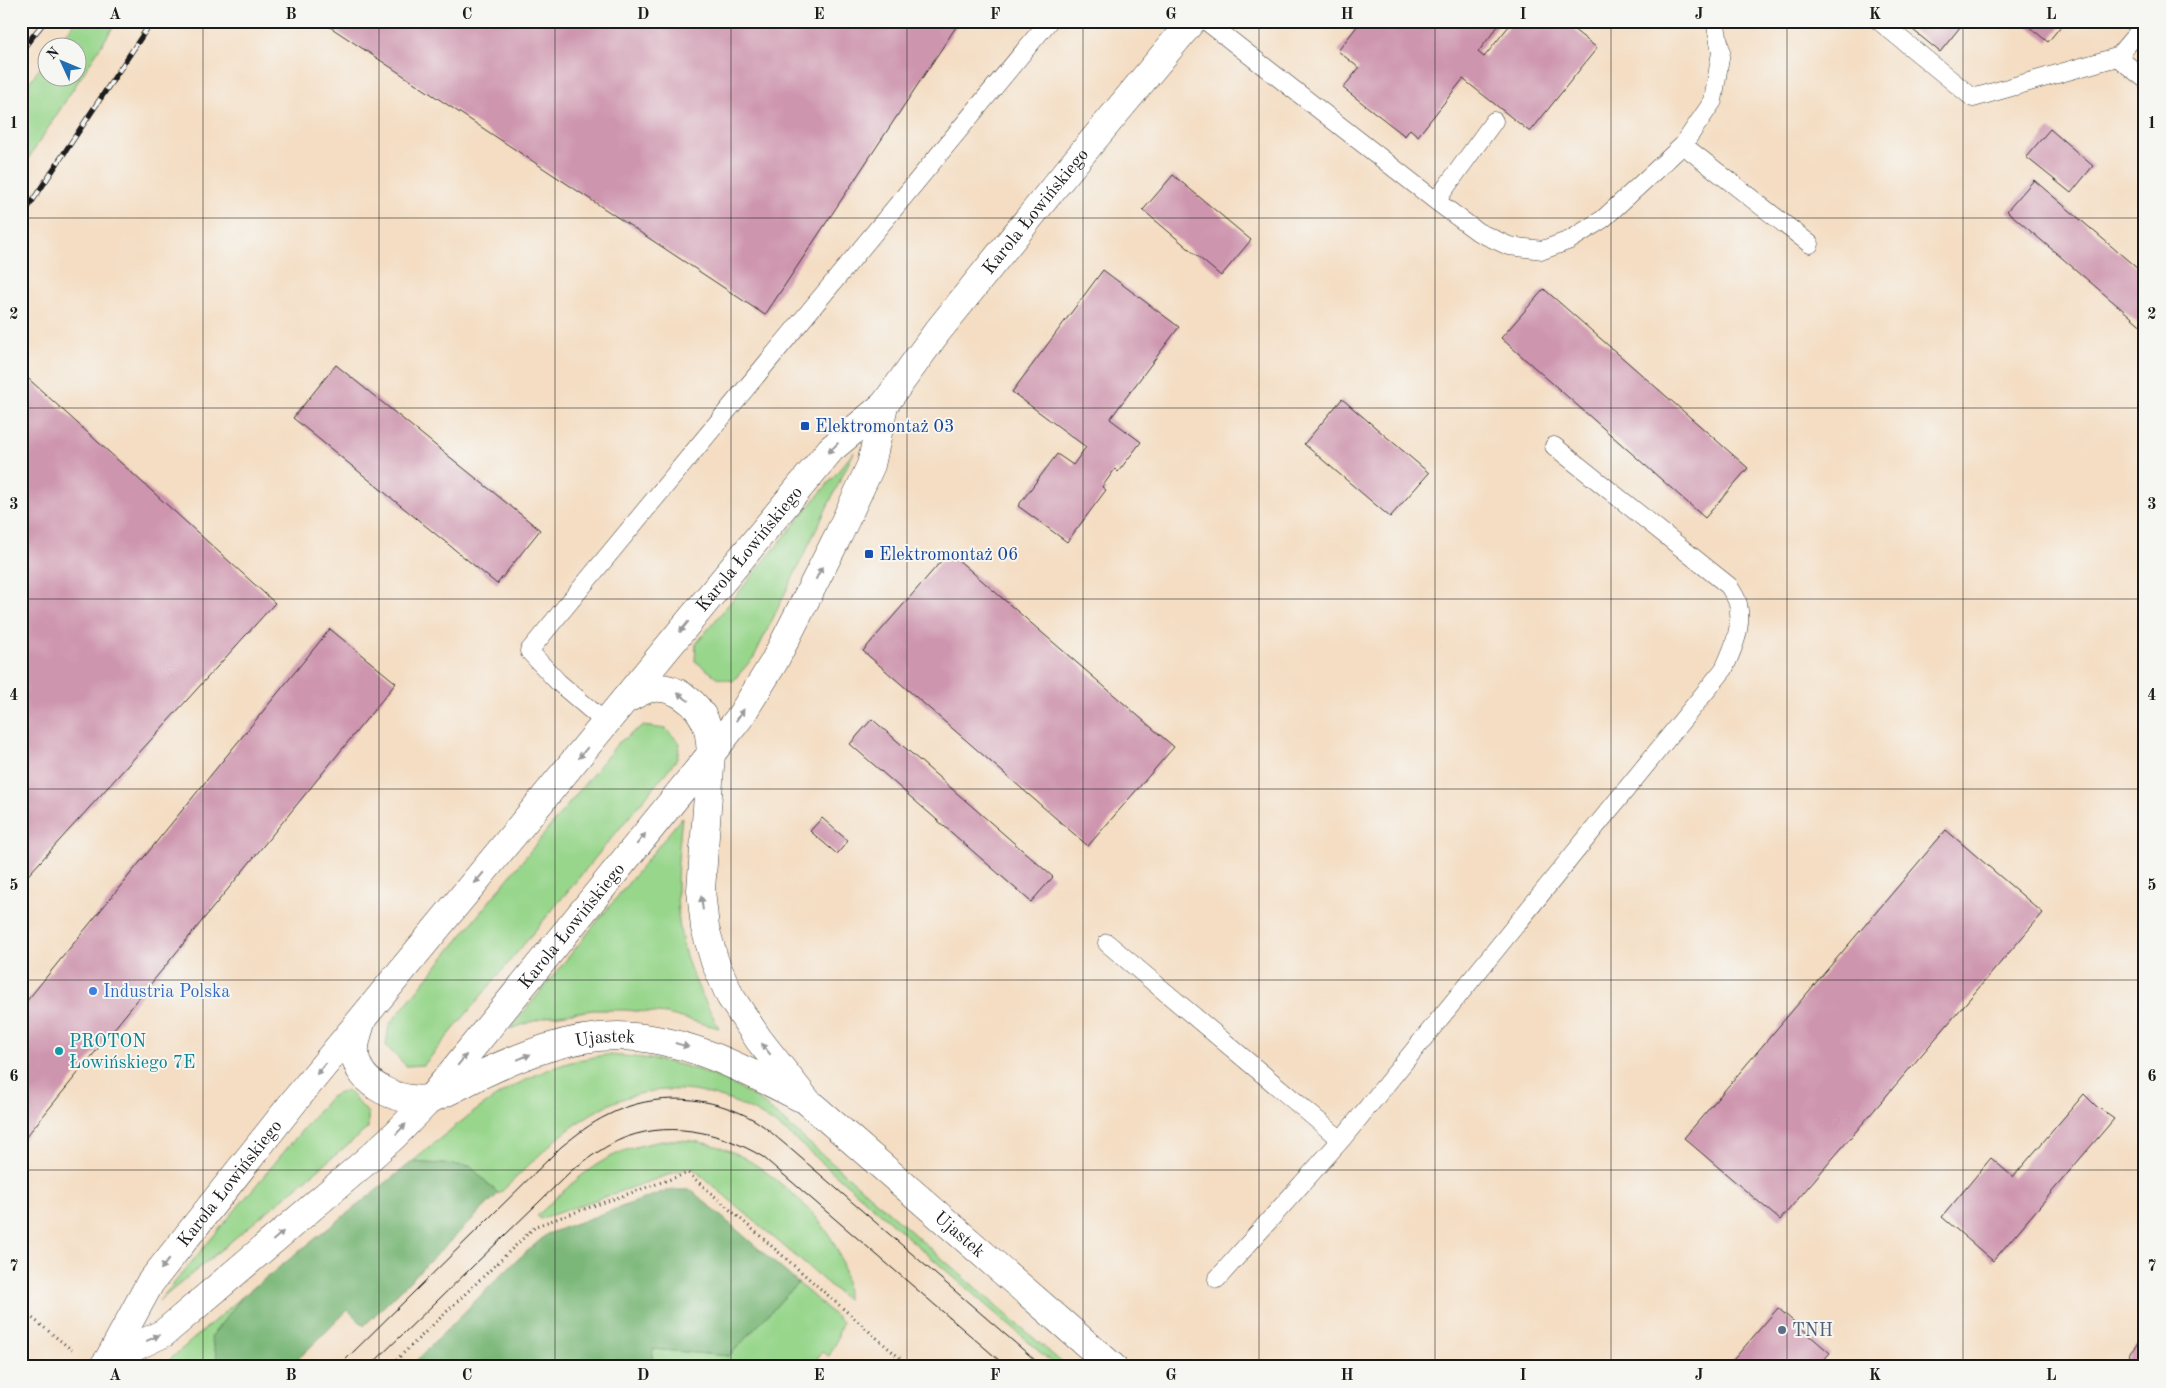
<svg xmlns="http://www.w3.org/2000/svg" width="2166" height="1388" viewBox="0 0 2166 1388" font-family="'Old Standard TT',serif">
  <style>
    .green { fill: #98d68c; stroke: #5a7954 }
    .forest { fill: #7ab778; stroke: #4b6a4a }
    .building { fill: #ce95ae }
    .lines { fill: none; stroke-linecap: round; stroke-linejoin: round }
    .lane-casing { stroke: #3c3935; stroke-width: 19 }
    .secondary-casing { stroke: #3c3935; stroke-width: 29 }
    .path { stroke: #3c3935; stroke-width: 3; stroke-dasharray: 1 4; stroke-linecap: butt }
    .lane { stroke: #fff; stroke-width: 18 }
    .secondary { stroke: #fff; stroke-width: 28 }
    .tram { stroke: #1c1c1c; stroke-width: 1 }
    .rail-casing { stroke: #1c1c1c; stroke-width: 5.5 }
    .rail { stroke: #f6f6f2; stroke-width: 4; stroke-dasharray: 11; stroke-linecap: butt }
    .oneway { fill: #999 }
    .grid { fill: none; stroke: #1c1c1c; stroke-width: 1; stroke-opacity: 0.55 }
    .transit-dot { fill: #1a4fb4; stroke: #f6f6f2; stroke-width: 2 }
    .shop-dot { fill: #3f7fe0; stroke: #f6f6f2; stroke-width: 2 }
    .culture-dot { fill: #0f9aa8; stroke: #f6f6f2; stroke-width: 2 }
    .service-dot { fill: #5c6f8a; stroke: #f6f6f2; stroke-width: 2 }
    .labels { text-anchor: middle; stroke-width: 4; stroke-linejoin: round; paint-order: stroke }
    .street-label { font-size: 18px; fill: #1c1c1c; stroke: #f6f6f2 }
    .transit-label { font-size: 18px; fill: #164399; stroke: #f6f6f2; text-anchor: start }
    .shop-label { font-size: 18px; fill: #366cbe; stroke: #f6f6f2; text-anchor: start }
    .culture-label { font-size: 18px; fill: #0d838f; stroke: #f6f6f2; text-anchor: start }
    .service-label { font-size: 18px; fill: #4e5e75; stroke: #f6f6f2; text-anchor: start }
    .neatline { fill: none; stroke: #1c1c1c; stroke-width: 2 }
    .grid-label { font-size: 16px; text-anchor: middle; font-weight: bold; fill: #1c1c1c }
  </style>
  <rect width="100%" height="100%" fill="#f6f6f2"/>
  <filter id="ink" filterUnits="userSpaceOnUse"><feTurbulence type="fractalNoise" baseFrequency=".02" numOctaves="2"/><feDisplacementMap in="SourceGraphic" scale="10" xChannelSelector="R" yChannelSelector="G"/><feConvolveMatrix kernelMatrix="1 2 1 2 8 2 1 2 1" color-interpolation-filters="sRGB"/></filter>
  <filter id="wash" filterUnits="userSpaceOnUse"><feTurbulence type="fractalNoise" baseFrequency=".0096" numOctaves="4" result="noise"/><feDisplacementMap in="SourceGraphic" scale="20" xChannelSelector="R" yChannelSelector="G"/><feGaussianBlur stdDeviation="1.12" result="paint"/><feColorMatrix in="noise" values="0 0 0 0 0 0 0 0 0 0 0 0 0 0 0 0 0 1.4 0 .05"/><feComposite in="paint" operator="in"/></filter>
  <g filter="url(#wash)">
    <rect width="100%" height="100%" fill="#f4ddc2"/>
    <!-- green -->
    <path class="green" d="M 76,21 L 117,21 L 21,170 L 21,93 L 47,59 L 48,78 L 78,78 L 78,48 L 56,47 Z
      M 854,452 L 754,657 L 733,681 L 718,678 L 695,661 L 696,644 Z
      M 642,726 L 666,729 L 680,743 L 677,759 L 424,1065 L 406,1066 L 386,1046 L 389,1025 L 618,743 Z
      M 682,817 C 676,872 671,927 695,980 C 702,996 711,1012 719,1028 L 667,1014 L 626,1010 L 593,1010 L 546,1017 L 510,1029 Z
      M 607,1055 C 667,1058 714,1069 763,1103 L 1067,1367 L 1057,1367 L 789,1134 C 733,1091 667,1073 600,1109 C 562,1129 530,1165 499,1194 L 470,1166 L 412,1162 C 471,1112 528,1064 607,1055 Z
      M 347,1090 L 368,1113 L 368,1128 L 159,1301 L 330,1097 Z
      M 670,1140 C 719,1139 751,1158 787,1189 C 824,1221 847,1250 847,1300 L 691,1167 L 540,1219 L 537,1216 C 582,1174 605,1148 670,1140 Z
      M 798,1283 L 842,1322 L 835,1345 L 829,1356 L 822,1352 L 811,1367 L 660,1367 L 652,1360 L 652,1349 L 729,1356 Z
      M 243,1296 L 211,1337 L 220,1367 L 161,1367 Z"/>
    <!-- forest -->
    <path class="forest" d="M 412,1162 L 470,1166 L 498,1194 L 364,1326 L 348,1310 L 290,1367 L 220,1367 L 211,1337 L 243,1296 Z
      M 668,1190 L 691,1190 L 798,1283 L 729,1356 L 653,1349 L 652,1360 L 643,1367 L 410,1367 L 508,1268 L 547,1234 Z
      M 940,1361 L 976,1367 L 924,1367 L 920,1363 Z"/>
    <g id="blocks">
      <!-- building -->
      <path class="building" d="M 321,21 L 960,21 L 765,315 Z
        M 1361,21 L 1502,21 L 1478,52 L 1484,57 L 1513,21 L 1563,21 L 1597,48 L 1530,132 L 1463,79 L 1418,136 L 1410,129 L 1405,136 L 1343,88 L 1359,68 L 1338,51 Z
        M 1902,21 L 1965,21 L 1940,52 Z
        M 2022,21 L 2065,21 L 2048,42 Z
        M 2050,129 L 2093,166 L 2071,193 L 2026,157 Z
        M 1173,175 L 1251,240 L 1221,276 L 1143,210 Z
        M 2034,180 L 2145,275 L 2145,329 L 2007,211 Z
        M 1103,270 L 1179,327 L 1110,419 L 1141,442 L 1118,472 L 1115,469 L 1102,487 L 1106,490 L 1067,542 L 1018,506 L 1057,454 L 1073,465 L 1086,447 L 1012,392 Z
        M 1544,289 L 1748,468 L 1705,518 L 1501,338 Z
        M 336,365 L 540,530 L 497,584 L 293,418 Z
        M 21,372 L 275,603 L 21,883 Z
        M 1342,399 L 1429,473 L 1390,517 L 1304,444 Z
        M 949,552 L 1174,747 L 1088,846 L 863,651 Z
        M 330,629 L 396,683 L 21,1143 L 21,1008 Z
        M 872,719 L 1053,877 L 1031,902 L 850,744 Z
        M 822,818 L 848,841 L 837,854 L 810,831 Z
        M 1946,830 L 2043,913 L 1780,1220 L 1684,1138 Z
        M 2084,1094 L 2096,1106 L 2114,1119 L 1993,1261 L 1942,1217 L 1991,1158 L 2013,1177 Z
        M 1778,1308 L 1830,1353 L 1817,1367 L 1727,1367 Z
        M 2145,1335 L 2145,1367 L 2121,1367 L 2130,1356 L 2129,1354 Z"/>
    </g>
  </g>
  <g filter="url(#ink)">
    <use href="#blocks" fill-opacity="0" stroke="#3c3935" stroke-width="1"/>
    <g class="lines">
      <defs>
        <path id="lane" d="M 1206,21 L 1436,201 L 1478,232 L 1509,246 L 1543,250 L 1570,240 L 1603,219 L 1683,145 L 1810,244
          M 1879,21 L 1973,98 L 2117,57 L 2145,24
          M 2117,57 L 2145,79
          M 1683,145 L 1713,101 L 1721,52 L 1715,21
          M 1436,201 L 1494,121
          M 606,723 L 558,682 L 529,651 L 1049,21
          M 1107,943 L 1341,1140 L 1724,669 C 1733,649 1743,627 1738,604 C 1737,598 1732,592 1729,586 L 1554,446
          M 1217,1279 L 1341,1140"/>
        <g id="secondary">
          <path id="s1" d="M 625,700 C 634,696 644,688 654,688 C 675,686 698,703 706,723 C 710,733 710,743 711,754 L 701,890 L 705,928 L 715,962 L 730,996 L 759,1040 L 807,1101 L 1113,1367"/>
          <path id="s2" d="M 362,1020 C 359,1030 354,1042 355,1053 C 357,1086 403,1105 432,1098 C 448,1093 465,1082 480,1075 C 523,1055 569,1036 618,1036 C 684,1037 742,1068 799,1097"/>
          <path id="s3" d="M 109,1359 L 164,1333 L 364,1163 L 395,1135 L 431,1098 L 711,754 L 740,717 L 774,662 L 839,534 L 871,465 L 884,405"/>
          <path id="s4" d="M 103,1367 L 109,1359 L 150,1283 L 296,1099 L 831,449 L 884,405 L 937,332 L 1051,191 L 1192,21"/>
        </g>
      </defs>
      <!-- lane casing -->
      <use href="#lane" class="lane-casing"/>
      <!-- secondary casing -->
      <use href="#secondary" class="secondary-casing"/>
      <!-- path -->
      <path class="path" d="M 21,1309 L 72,1350
        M 389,1367 L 536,1226 L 688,1173 L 910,1367"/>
      <!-- lane -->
      <use href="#lane" class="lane"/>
      <!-- secondary -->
      <use href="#secondary" class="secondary"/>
      <!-- tram -->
      <path class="tram" d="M 338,1367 L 561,1147 C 576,1135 591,1123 608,1115 C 654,1091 712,1095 756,1121 C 767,1128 776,1137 786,1145 L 1043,1367
        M 369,1367 L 572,1170 C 587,1159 601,1149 617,1141 C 665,1119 720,1131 763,1157 L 1007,1367"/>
      <defs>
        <path id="rail" d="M 21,51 L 45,21
          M 21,218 L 152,21"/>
      </defs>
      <!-- rail casing -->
      <use href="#rail" class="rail-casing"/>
      <!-- rail -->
      <use href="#rail" class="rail"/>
    </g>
    <!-- one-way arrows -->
    <defs><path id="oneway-solid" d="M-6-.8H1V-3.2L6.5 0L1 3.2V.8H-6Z" transform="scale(1.25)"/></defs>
    <g class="oneway">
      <use href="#oneway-solid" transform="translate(833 448) rotate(136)"/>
      <use href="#oneway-solid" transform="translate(819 573) rotate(-63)"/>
      <use href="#oneway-solid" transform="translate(684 627) rotate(129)"/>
      <use href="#oneway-solid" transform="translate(683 697) rotate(-145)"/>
      <use href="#oneway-solid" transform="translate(740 715) rotate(-56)"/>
      <use href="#oneway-solid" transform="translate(583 753) rotate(129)"/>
      <use href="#oneway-solid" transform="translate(641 839) rotate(-51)"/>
      <use href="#oneway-solid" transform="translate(479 878) rotate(130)"/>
      <use href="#oneway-solid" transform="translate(702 903) rotate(-97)"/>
      <use href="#oneway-solid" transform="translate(682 1045) rotate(16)"/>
      <use href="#oneway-solid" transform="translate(766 1049) rotate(-128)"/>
      <use href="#oneway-solid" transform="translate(524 1057) rotate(-22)"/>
      <use href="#oneway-solid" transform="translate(462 1060) rotate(-51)"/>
      <use href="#oneway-solid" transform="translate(321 1069) rotate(129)"/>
      <use href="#oneway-solid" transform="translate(401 1129) rotate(-46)"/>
      <use href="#oneway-solid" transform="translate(278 1236) rotate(-41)"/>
      <use href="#oneway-solid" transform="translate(165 1264) rotate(128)"/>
      <use href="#oneway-solid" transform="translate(153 1338) rotate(-25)"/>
    </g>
  </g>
  <!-- grid -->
  <path class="grid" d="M 203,21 L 203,1367M 379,21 L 379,1367M 555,21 L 555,1367M 731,21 L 731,1367M 907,21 L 907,1367M 1083,21 L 1083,1367M 1259,21 L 1259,1367M 1435,21 L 1435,1367M 1611,21 L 1611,1367M 1787,21 L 1787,1367M 1963,21 L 1963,1367M 21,218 L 2145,218M 21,408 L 2145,408M 21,599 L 2145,599M 21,789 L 2145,789M 21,980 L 2145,980M 21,1170 L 2145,1170"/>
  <!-- markers -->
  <g class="transit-dot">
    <rect x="800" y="421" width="10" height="10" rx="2.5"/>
    <rect x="864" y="549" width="10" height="10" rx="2.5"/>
  </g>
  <circle class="shop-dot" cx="93" cy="991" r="5"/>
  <circle class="culture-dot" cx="59" cy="1051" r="5"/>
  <circle class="service-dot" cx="1782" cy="1330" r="5"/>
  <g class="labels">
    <!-- street labels -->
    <g class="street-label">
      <text dy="6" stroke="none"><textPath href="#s4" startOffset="1488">Karola Łowińskiego</textPath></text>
      <text dy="6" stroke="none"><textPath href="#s4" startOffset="1044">Karola Łowińskiego</textPath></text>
      <text dy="6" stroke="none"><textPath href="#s3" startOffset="639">Karola Łowińskiego</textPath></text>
      <text dy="6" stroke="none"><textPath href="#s2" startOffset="318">Ujastek</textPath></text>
      <text dy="6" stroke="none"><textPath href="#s4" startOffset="224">Karola Łowińskiego</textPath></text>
      <text dy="6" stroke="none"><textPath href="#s1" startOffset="710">Ujastek</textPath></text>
    </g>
    <!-- transit labels -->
    <g class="transit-label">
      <text x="815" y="432">Elektromontaż 03</text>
      <text x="879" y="560">Elektromontaż 06</text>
    </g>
    <!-- shop labels -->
    <g class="shop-label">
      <text x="103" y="997">Industria Polska</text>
    </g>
    <!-- culture labels -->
    <g class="culture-label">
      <text x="69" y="1047">PROTON<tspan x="69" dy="21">Łowińskiego 7E</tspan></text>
    </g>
    <!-- service labels -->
    <g class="service-label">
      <text x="1792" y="1336">TNH</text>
    </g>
  </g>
  <!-- margin -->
  <rect width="2166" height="1388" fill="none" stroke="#f6f6f2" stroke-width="55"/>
  <!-- north arrow -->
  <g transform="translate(62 62) rotate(314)"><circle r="24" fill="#f6f6f2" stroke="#9f9f9c"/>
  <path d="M0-4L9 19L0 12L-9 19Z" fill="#1f6fb2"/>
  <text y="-8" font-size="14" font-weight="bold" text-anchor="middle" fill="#1c1c1c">N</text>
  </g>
  <rect x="28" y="28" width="2110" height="1332" class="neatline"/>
  <g class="grid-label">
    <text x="115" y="19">A</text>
    <text x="291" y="19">B</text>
    <text x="467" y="19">C</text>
    <text x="643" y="19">D</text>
    <text x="819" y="19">E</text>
    <text x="995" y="19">F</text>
    <text x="1171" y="19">G</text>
    <text x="1347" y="19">H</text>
    <text x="1523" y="19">I</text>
    <text x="1699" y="19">J</text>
    <text x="1875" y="19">K</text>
    <text x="2051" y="19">L</text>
    <text x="14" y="128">1</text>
    <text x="2152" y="128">1</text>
    <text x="14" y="319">2</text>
    <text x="2152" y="319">2</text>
    <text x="14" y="509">3</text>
    <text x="2152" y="509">3</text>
    <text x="14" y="700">4</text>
    <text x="2152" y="700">4</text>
    <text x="14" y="890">5</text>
    <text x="2152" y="890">5</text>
    <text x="14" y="1081">6</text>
    <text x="2152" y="1081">6</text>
    <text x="14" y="1271">7</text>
    <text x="2152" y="1271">7</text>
    <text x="115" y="1380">A</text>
    <text x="291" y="1380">B</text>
    <text x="467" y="1380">C</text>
    <text x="643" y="1380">D</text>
    <text x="819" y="1380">E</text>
    <text x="995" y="1380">F</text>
    <text x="1171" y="1380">G</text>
    <text x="1347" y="1380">H</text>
    <text x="1523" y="1380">I</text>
    <text x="1699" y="1380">J</text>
    <text x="1875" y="1380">K</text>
    <text x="2051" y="1380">L</text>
  </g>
</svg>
